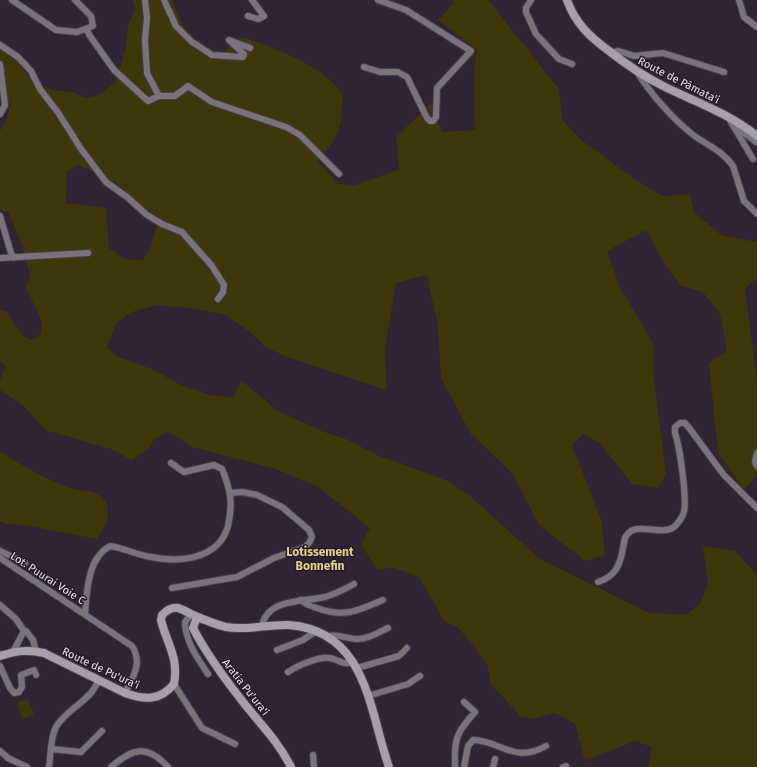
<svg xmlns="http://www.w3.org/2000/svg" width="757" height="767" viewBox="0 0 757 767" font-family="'Fira Sans',sans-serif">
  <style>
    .green { fill: #3d3709; fill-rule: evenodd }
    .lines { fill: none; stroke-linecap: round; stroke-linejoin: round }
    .minor-casing { stroke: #483f4d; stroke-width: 8 }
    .secondary-casing { stroke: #483f4d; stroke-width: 10 }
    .minor { stroke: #79737b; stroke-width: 6 }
    .secondary { stroke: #a69eab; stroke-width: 8 }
    .labels { text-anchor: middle; stroke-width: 3; stroke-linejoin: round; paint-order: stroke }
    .street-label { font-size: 11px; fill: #e9e2ec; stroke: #241a29 }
    .neighbourhood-label { font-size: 12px; font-weight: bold; fill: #e0d688; stroke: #241a29 }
  </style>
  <rect width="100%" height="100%" fill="#2e2433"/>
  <!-- green -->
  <path class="green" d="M 133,0 L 172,0 C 176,7 178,17 182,23 C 192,38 206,48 222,53 L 242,37 C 270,46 326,66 341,93 C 343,96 342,101 342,105 C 341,133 335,140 318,162 L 339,184 L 355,185 L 399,170 L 396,137 L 431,103 L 442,132 L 475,130 L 474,79 L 476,49 L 438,20 L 454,3 L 452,0 L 488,0 L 559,89 L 562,119 L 579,138 L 634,179 L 663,196 L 690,194 L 694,212 L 721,235 L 757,242 L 757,279 L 745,288 L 757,382 L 757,475 L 744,490 L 718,453 L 709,363 L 727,351 L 720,314 L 703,292 L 681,286 L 660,256 L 646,230 L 607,251 L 620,287 L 653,343 L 653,372 L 666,475 L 657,488 L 632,484 L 599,442 L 583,434 L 572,445 L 602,522 L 605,555 L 585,561 L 539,525 L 513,474 L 471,434 L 441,378 L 438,327 L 427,275 L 396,283 L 385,348 L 386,390 L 290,358 L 267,348 L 249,331 L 223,314 L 191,308 L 157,305 L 132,312 L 116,323 L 107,347 L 116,356 L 154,370 L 181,385 L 210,395 L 233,398 L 242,381 L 278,411 L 324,432 L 346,439 L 379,456 L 448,481 L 470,496 L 540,559 L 649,613 L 685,615 L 699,605 L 708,584 L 703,546 L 735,551 L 757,575 L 757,767 L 648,767 L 652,747 L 635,741 L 585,761 L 575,724 L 555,713 L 532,719 L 521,717 L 490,683 L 488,667 L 475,647 L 457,627 L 445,622 L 419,577 L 392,567 L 377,570 L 361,544 L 370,528 L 317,486 L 276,469 L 192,447 L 168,431 L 153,440 L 150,448 L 131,460 L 114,450 L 45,430 L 24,406 L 0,390 L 0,381 L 5,366 L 0,361 L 0,310 L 6,311 L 23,336 L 32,340 L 41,334 L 42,322 L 26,287 L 30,274 L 22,246 L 9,213 L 0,209 L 0,131 L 6,120 L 11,102 L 0,100 L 0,47 L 19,63 L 30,79 L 52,90 L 73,92 L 85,98 L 100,95 L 116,81 L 125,51 L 129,22 L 136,9 ZM 79,165 L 115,182 L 159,219 L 150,249 L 142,261 L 123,258 L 109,248 L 106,208 L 66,203 L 67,171 Z
    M 0,452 C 21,464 52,484 75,489 C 85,491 96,491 103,499 C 114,511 105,528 97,539 C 72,535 47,528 21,525 C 12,524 7,526 0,521 Z
    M 28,699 L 34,715 L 22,719 L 17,703 Z"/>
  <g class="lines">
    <defs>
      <path id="minor" d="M 12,0 L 56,30 L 77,32 L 93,26 L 91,16 L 75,0
        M 145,0 L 147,18 L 145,40 L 147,73 L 159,96
        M 164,0 L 176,26 L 192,42 L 212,55 L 243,57 L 244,54 L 229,40 L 250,48
        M 531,0 L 526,8 L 526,12 L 536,34 L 559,59 L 572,64
        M 739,0 L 744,17 L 757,27
        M 248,16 L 258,19 L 264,16 L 252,0
        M 87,30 L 90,36 L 114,70 L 148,101 L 159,96 L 175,96 L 188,86 L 212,102 L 286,127 L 300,135 L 339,174
        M 0,45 L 18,57 L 31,71 L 40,89 L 59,114 L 81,149 L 106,182 L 127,197 L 147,215 L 162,224 L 182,232 L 212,266 L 224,285 L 223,292 L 218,299
        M 611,53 L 619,51 L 634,56 L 663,53 L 724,72
        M 0,64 L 5,105 L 0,114
        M 364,67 L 380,72 L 398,72 L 407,77 L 427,118 L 430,121 L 433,121 L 436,117 L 437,88 L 471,51 L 406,10 L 378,0
        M 637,72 C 650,93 672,118 692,134 C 706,145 722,150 733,166 L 744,201 L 757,214
        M 728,117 L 753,159
        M 735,126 L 756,142
        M 0,216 L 11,253 L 14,258
        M 0,258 L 88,253
        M 757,453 L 755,462 L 757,466
        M 0,551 L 25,563
        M 0,558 L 132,646 C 143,663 133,677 125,693
        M 598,582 C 616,576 620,565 623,548 C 624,544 624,539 626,536 C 636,520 660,537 674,527 C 678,524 683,516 684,512 C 687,498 680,448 675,433 L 675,427 L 680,423 L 685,423 L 690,429 L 723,474 L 757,508
        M 172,588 L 237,577 L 274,558 L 305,547 L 309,543 L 312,537 L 309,530 L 282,507 L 257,495 L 242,492 L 231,493
        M 301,600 C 305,605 311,606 317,608 C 343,618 358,611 383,600
        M 0,605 L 16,619 L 24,631 L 26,631 L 33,640 L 36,651
        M 189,613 L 189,617 L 185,622 C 185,641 198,659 208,674
        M 85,614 C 87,591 87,559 110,546 C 124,548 137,555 151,557 C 180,563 219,559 228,526 C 233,503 231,491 222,469 L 214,465 L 184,472 L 171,463
        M 262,627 C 266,598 304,602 325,597 C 335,594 345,589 354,584
        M 327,636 C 341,634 347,639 358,639 C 369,639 379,632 388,628
        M 277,650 L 303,640 L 316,631
        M 13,652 L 24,631
        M 0,666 L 10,688 L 14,693 L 19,692 L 22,687 L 21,675 L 34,670 L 36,675
        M 357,668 L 399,656 L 407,648
        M 288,672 C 297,666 319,656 330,658 C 340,660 344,666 354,662
        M 174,684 L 202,728 L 235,744
        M 368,696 L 408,684 L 420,676
        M 51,749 L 81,752 L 102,731
        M 0,751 L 8,758 L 27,767
        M 313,755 L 314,767
        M 49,767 C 51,754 50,738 56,727 C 66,709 91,701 98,681
        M 111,767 C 133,748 147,744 168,767
        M 455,767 C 454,739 456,733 475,712 L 464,702
        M 464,767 L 468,746 L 473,740 C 502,741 514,764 546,746
        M 493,767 L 495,759
        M 563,767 L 566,766"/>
      <path id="secondary" d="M 567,0 C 575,23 590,37 609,51 C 627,65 645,77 665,87 C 696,102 730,114 757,136
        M 197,617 L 193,628 C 208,657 227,682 247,707 C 264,728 279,743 291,767
        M 0,656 C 16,651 27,649 44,653 L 125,693 C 145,700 160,701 174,684 C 179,658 167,644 161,620 L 162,615 C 166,611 171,607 178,608 C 182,609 187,612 191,614 C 202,619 214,624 226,627 C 246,631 268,624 289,625 C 367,631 369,710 389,767"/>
    </defs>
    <!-- minor casing -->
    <use href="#minor" class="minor-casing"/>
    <!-- secondary casing -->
    <use href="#secondary" class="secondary-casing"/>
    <!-- minor -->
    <use href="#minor" class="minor"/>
    <!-- secondary -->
    <use href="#secondary" class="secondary"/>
  </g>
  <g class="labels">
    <!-- street labels -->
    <g class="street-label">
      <text transform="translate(679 80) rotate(27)" y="4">Route de Pāmata'i</text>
      <text transform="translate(48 578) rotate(33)" y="4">Lot. Puurai Voie C</text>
      <text transform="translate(101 668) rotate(25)" y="4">Route de Pu'ura'i</text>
      <text transform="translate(246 687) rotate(52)" y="4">Aratia Pu'ura'i</text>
    </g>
    <!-- neighbourhood labels -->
    <g class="neighbourhood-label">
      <text x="320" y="556">Lotissement<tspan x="320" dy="14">Bonnefin</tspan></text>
    </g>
  </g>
</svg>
